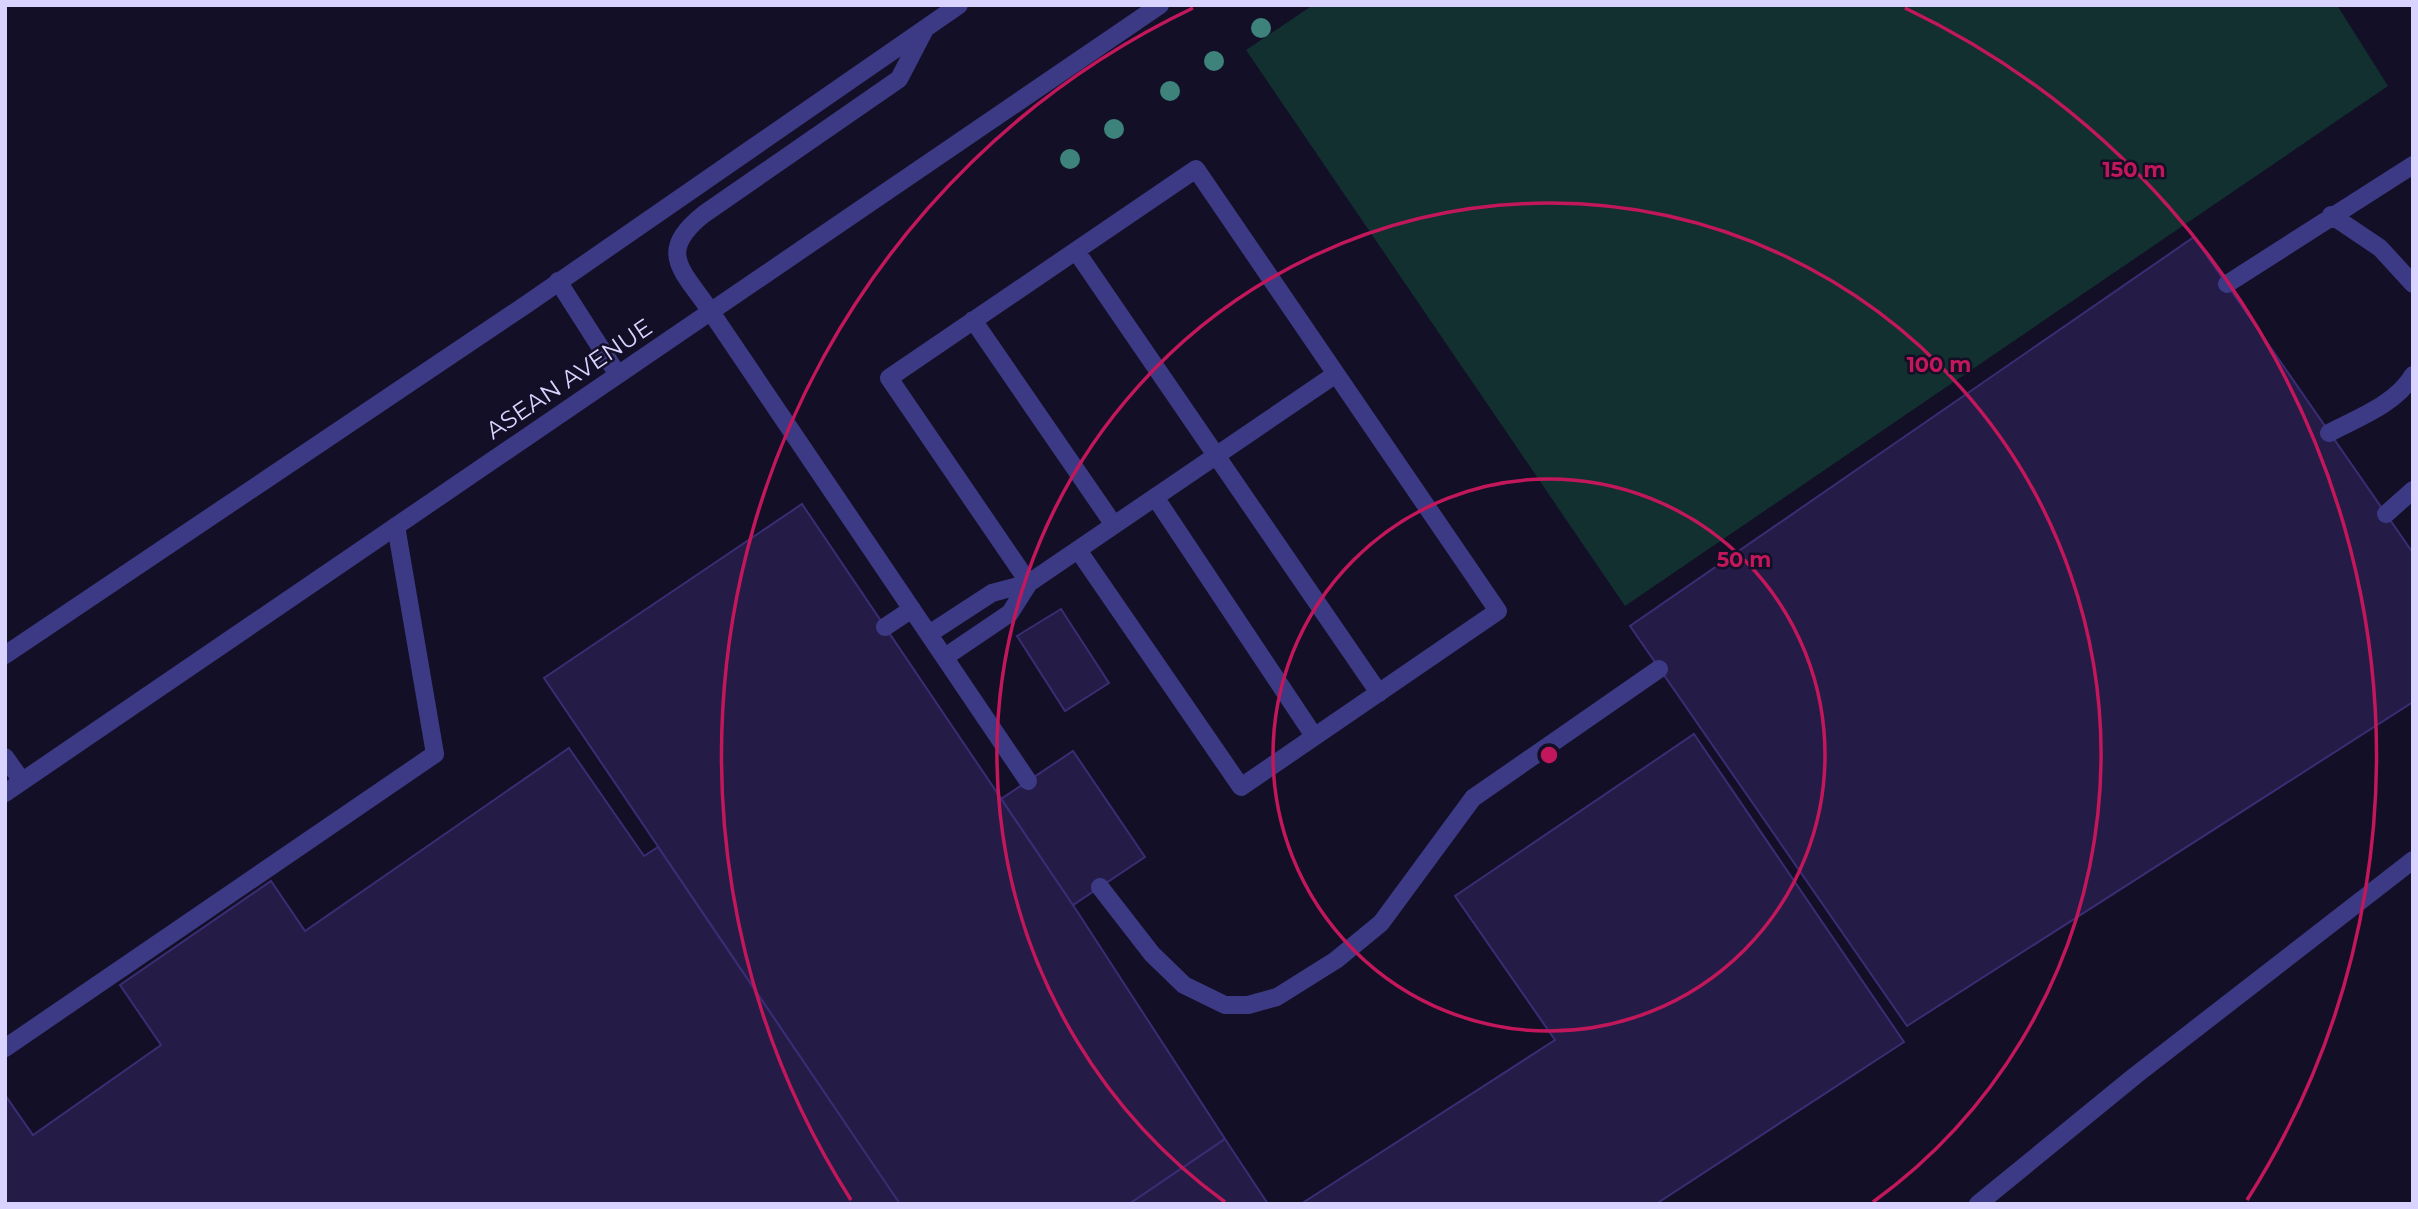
<svg xmlns="http://www.w3.org/2000/svg" width="2418" height="1209" viewBox="0 0 2418 1209" font-family="Montserrat,sans-serif">
  <style>
    .green { fill: #12302f }
    .building { fill: #241b47; stroke: #3b2d73; stroke-width: 2 }
    .lines { fill: none; stroke-linecap: round; stroke-linejoin: round }
    .lane { stroke: #3d3a85; stroke-width: 18 }
    .street { stroke: #3d3a85; stroke-width: 18 }
    .tree { fill: #3d827b }
    .ring { fill: none; stroke: #c2185b; stroke-width: 3.5 }
    .labels { text-anchor: middle; stroke-width: 5; stroke-linejoin: round; paint-order: stroke }
    .street-label { font-size: 24px; fill: #d9d4ff; stroke: #130f26 }
    .centre { fill: #c2185b; stroke: #130f26; stroke-width: 3.5 }
    .ring-label { font-size: 21px; text-anchor: middle; font-weight: bold; fill: #c2185b; stroke: #130f26; stroke-width: 5; stroke-linejoin: round; paint-order: stroke }
  </style>
  <rect width="100%" height="100%" fill="#130f26"/>
  <!-- green -->
  <path class="green" d="M 1313,5 L 2337,5 L 2388,86 L 1625,606 L 1246,50 Z"/>
  <!-- building -->
  <path class="building" d="M 2194,237 L 2413,553 L 2413,702 L 1907,1026 L 1630,626 Z
    M 802,504 L 1073,905 L 1225,1139 L 1129,1204 L 900,1204 L 544,678 Z
    M 1061,609 L 1109,683 L 1065,711 L 1017,636 Z
    M 1694,734 L 1904,1042 L 1656,1204 L 1301,1204 L 1555,1040 L 1455,896 Z
    M 569,748 L 644,856 L 658,847 L 900,1204 L 5,1204 L 5,1095 L 33,1135 L 161,1045 L 120,985 L 271,881 L 305,931 Z
    M 1073,751 L 1145,857 L 1073,905 L 1001,799 Z
    M 1225,1139 L 1268,1204 L 1129,1204 Z"/>
  <g class="lines">
    <!-- lane -->
    <path class="lane" d="M 2331,215 L 2380,248 L 2413,284
      M 1076,251 L 1379,693
      M 2227,284 L 2413,165
      M 711,312 L 1028,781
      M 973,320 L 1114,525
      M 2329,433 C 2357,418 2396,404 2413,375
      M 1155,497 L 1314,736
      M 2386,514 L 2413,490
      M 1029,583 L 889,378 L 1196,169 L 1498,611 L 1241,787 L 1078,550
      M 885,627 L 912,609
      M 929,634 L 992,593 L 1029,583 L 1336,374
      M 945,657 L 1010,613 L 1029,583
      M 1100,887 L 1152,954 L 1184,985 L 1225,1005 L 1248,1005 L 1277,997 L 1336,960 L 1381,923 L 1473,798 L 1659,669
      M 5,1048 L 435,754 L 396,526
      M 1978,1204 L 2136,1075 L 2413,860"/>
    <!-- street -->
    <path class="street" d="M 558,281 L 618,375
      M 711,312 C 683,270 655,253 704,214 L 899,79 L 924,31
      M 5,655 L 527,304 L 959,5
      M 5,757 L 22,781
      M 5,793 L 1160,5"/>
  </g>
  <!-- trees -->
  <g class="tree">
    <circle cx="1261" cy="28" r="10"/>
    <circle cx="1214" cy="61" r="10"/>
    <circle cx="1170" cy="91" r="10"/>
    <circle cx="1114" cy="129" r="10"/>
    <circle cx="1070" cy="159" r="10"/>
  </g>
  <!-- distance rings -->
  <g class="ring">
    <circle cx="1549" cy="755" r="276"/>
    <path d="M1225 1202A552 552 0 1 1 1873 1202"/>
    <path d="M851 1200A828 828 0 0 1 1193 8M1905 8A828 828 0 0 1 2247 1200"/>
  </g>
  <g class="labels">
    <!-- street labels -->
    <g class="street-label">
      <text transform="translate(569 379) rotate(-34)" y="8">ASEAN AVENUE</text>
    </g>
  </g>
  <circle cx="1549" cy="755" r="10" class="centre"/>
  <g class="ring-label">
    <text x="2134" y="177">150 m</text>
    <text x="1939" y="372">100 m</text>
    <text x="1744" y="567">50 m</text>
  </g>
  <!-- border -->
  <rect width="2418" height="1209" fill="none" stroke="#d9d4ff" stroke-width="14"/>
</svg>
